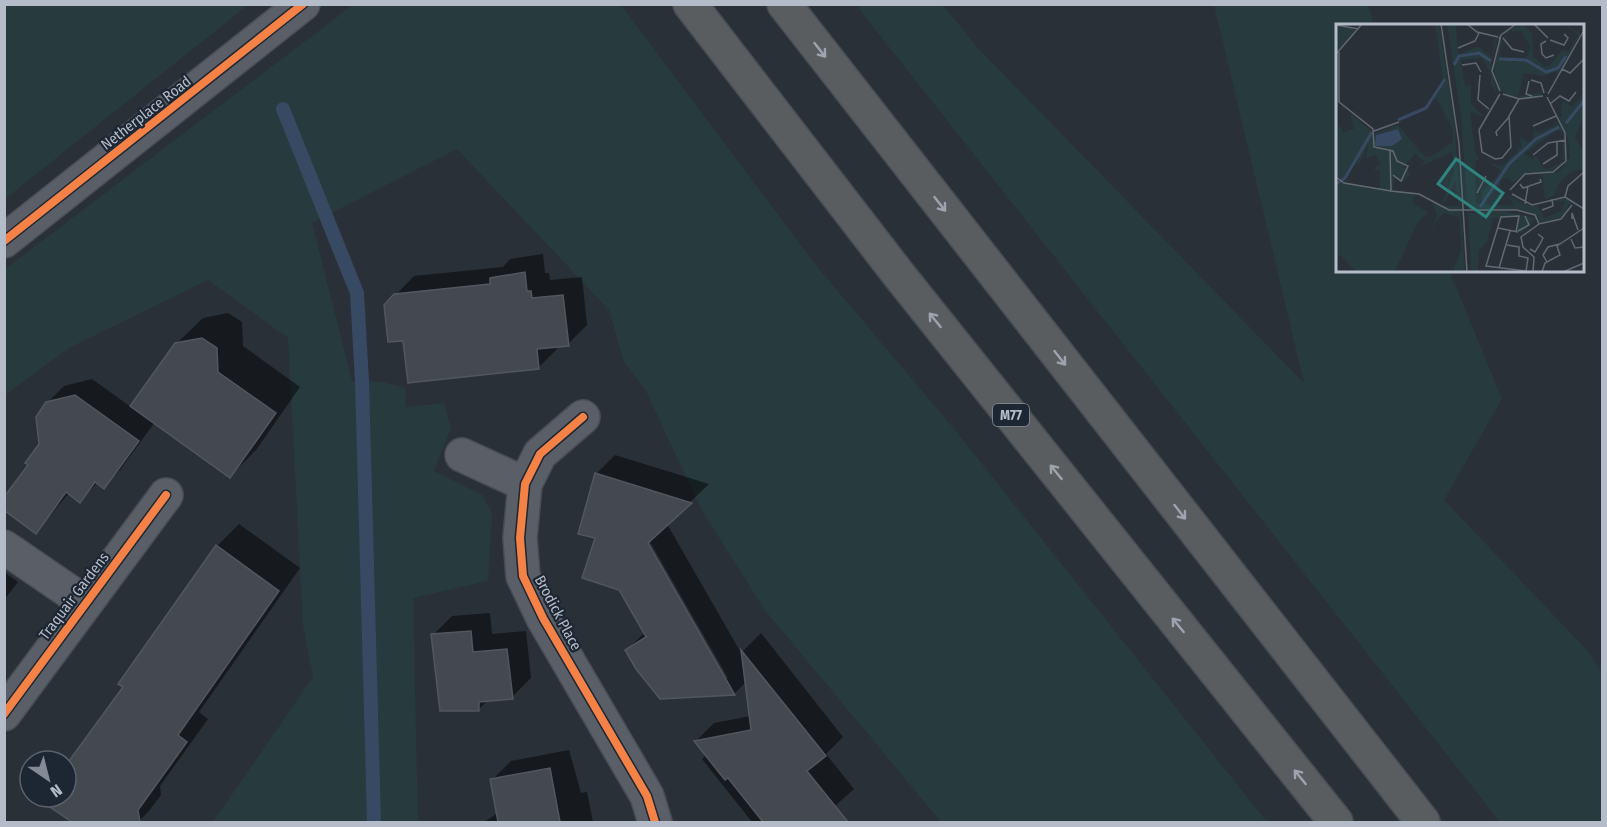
<svg xmlns="http://www.w3.org/2000/svg" width="1607" height="827" viewBox="0 0 1607 827" font-family="'Fira Sans Condensed',sans-serif">
  <style>
    .green { fill: #273a3e }
    .shadow { fill: #0007; fill-rule: evenodd }
    .lines { fill: none; stroke-linecap: round; stroke-linejoin: round }
    .stream { stroke: #384963; stroke-width: 14 }
    .building { fill: #444950; stroke: #52575f; stroke-width: 1.5 }
    .street-casing { stroke: #484c53; stroke-width: 36 }
    .highway-casing { stroke: #474c53; stroke-width: 36 }
    .street { stroke: #5a5e66; stroke-width: 33 }
    .highway { stroke: #5a5d60; stroke-width: 33 }
    .cycleway-casing { stroke: #1d2633; stroke-width: 11 }
    .cycleway { stroke: #f48246; stroke-width: 8 }
    .oneway { stroke: #9ea4af }
    .labels { text-anchor: middle; stroke-width: 4.5; stroke-linejoin: round; paint-order: stroke }
    .shield { fill: #1d2633; stroke: #878f9c; stroke-width: 1.5 }
    .shield-label { font-size: 14px; font-weight: bold; fill: #b4bcc9 }
    .street-label { font-size: 15px; fill: #b4bcc9; stroke: #1d2633 }
    .inset-river { fill: none; stroke: #384963; stroke-width: 3 }
    .inset-road { fill: none; stroke: #616872; stroke-width: 1.5 }
    .view { fill: #308480; fill-opacity: 0.15; stroke: #308480; stroke-width: 3 }
    .inset-edge { fill: none; stroke: #b4bcc9; stroke-width: 3 }
  </style>
  <rect width="100%" height="100%" fill="#2a3038"/>
  <!-- green -->
  <path class="green" d="M 5,4 L 248,4 L 248,5 L 5,199 Z
    M 354,4 L 621,5 L 815,264 L 955,430 L 1267,822 L 941,822 L 764,609 L 701,509 L 645,389 L 624,362 L 609,310 L 457,149 L 312,223 L 352,381 L 383,382 L 405,388 L 406,407 L 444,403 L 451,428 L 434,471 L 482,495 L 492,513 L 488,581 L 413,598 L 418,822 L 213,822 L 313,677 L 303,625 L 288,338 L 208,280 L 69,348 L 5,395 L 5,269 Z
    M 856,5 L 943,5 L 977,47 L 1304,383 L 1214,5 L 1368,5 L 1374,25 L 1337,26 L 1337,270 L 1449,270 L 1502,399 L 1444,500 L 1586,649 L 1602,672 L 1602,822 L 1500,822 Z"/>
  <!-- shadow -->
  <path class="shadow" d="M 543,254 L 545,273 L 549,273 L 550,280 L 582,277 L 587,325 L 568,344 L 557,345 L 557,349 L 538,368 L 405,339 L 385,306 L 414,276 L 503,267 L 510,259 Z
    M 228,313 L 242,322 L 243,346 L 300,387 L 256,450 L 230,476 L 155,422 L 120,470 L 104,487 L 98,482 L 80,501 L 69,493 L 36,532 L 30,465 L 41,444 L 47,403 L 64,386 L 92,379 L 131,407 L 176,344 L 203,318 Z
    M 615,455 L 709,484 L 667,524 L 744,658 L 743,651 L 761,633 L 843,737 L 826,754 L 854,789 L 817,822 L 752,822 L 702,759 L 707,754 L 696,741 L 714,723 L 751,716 L 747,681 L 735,693 L 661,697 L 627,650 L 645,632 L 596,537 L 596,474 ZM 646,535 L 728,678 L 724,678 L 643,537 Z
    M 239,524 L 300,568 L 199,712 L 208,719 L 160,786 L 161,795 L 149,811 L 138,822 L 74,822 L 43,800 L 46,797 L 66,797 L 66,769 L 125,687 L 217,546 Z
    M 4,572 L 18,582 L 4,600 Z
    M 490,613 L 492,634 L 526,631 L 531,678 L 512,697 L 488,700 L 479,709 L 433,635 L 452,616 Z
    M 569,750 L 581,793 L 587,792 L 593,822 L 484,822 L 498,813 L 492,780 L 511,761 Z"/>
  <g class="lines">
    <!-- stream -->
    <path class="stream" d="M 283,109 L 357,293 L 362,381 L 374,822"/>
  </g>
  <!-- building -->
  <path class="building" d="M 525,272 L 527,291 L 531,291 L 532,298 L 563,295 L 569,346 L 537,349 L 539,369 L 408,383 L 403,341 L 388,342 L 384,305 L 394,294 L 490,284 L 490,278 Z
    M 202,338 L 217,348 L 218,372 L 276,413 L 230,478 L 130,406 L 175,343 Z
    M 75,395 L 139,441 L 104,489 L 95,482 L 80,503 L 66,492 L 36,534 L 4,510 L 4,497 L 28,465 L 25,463 L 39,444 L 36,417 L 46,402 Z
    M 595,473 L 692,503 L 648,543 L 735,695 L 660,699 L 636,669 L 625,650 L 646,637 L 619,590 L 582,578 L 595,538 L 578,534 Z
    M 216,545 L 279,591 L 178,735 L 187,742 L 138,810 L 140,822 L 72,822 L 41,801 L 44,797 L 66,797 L 66,765 L 123,687 L 118,684 Z
    M 471,631 L 473,652 L 507,649 L 513,699 L 479,702 L 479,711 L 440,711 L 431,634 Z
    M 741,650 L 826,756 L 807,771 L 848,822 L 763,822 L 728,778 L 725,780 L 694,741 L 751,730 Z
    M 550,768 L 560,822 L 498,822 L 490,779 Z"/>
  <g class="lines">
    <defs>
      <path id="street" d="M 4,241 L 303,4
        M 583,417 L 540,454 L 525,484 L 520,538 L 523,576 L 543,618 L 647,796 L 655,822
        M 462,455 L 525,484
        M 4,547 L 86,603
        M 4,714 L 166,495"/>
      <path id="highway" d="M 690,4 L 899,275 L 1336,822
        M 784,4 L 1423,822"/>
    </defs>
    <!-- street casing -->
    <use href="#street" class="street-casing"/>
    <!-- highway casing -->
    <use href="#highway" class="highway-casing"/>
    <!-- street -->
    <use href="#street" class="street"/>
    <!-- highway -->
    <use href="#highway" class="highway"/>
    <defs>
      <path id="cycleway" d="M 4,241 L 303,4
        M 583,417 L 540,454 L 525,484 L 520,538 L 523,576 L 543,618 L 647,796 L 655,822
        M 4,714 L 166,495"/>
    </defs>
    <!-- cycleway casing -->
    <use href="#cycleway" class="cycleway-casing"/>
    <!-- cycleway -->
    <use href="#cycleway" class="cycleway"/>
  </g>
  <!-- one-way arrows -->
  <defs><path id="oneway-shaft" d="M-6 0H5M1.5-3L5.5 0L1.5 3" fill="none" stroke-width="1.6" stroke-linecap="round" stroke-linejoin="round" transform="scale(1.5)"/></defs>
  <g class="oneway">
    <use href="#oneway-shaft" transform="translate(820 50) rotate(52)"/>
    <use href="#oneway-shaft" transform="translate(940 204) rotate(52)"/>
    <use href="#oneway-shaft" transform="translate(935 320) rotate(-129)"/>
    <use href="#oneway-shaft" transform="translate(1060 358) rotate(52)"/>
    <use href="#oneway-shaft" transform="translate(1056 472) rotate(-129)"/>
    <use href="#oneway-shaft" transform="translate(1180 512) rotate(52)"/>
    <use href="#oneway-shaft" transform="translate(1178 625) rotate(-129)"/>
    <use href="#oneway-shaft" transform="translate(1300 777) rotate(-129)"/>
  </g>
  <g class="labels">
    <!-- shield labels -->
    <rect class="shield" x="993" y="404" width="36" height="22" rx="4.5"/>
    <g class="shield-label">
      <text x="1011" y="420">M77</text>
    </g>
    <!-- street labels -->
    <g class="street-label">
      <text transform="translate(146 113) rotate(-38)" y="5">Netherplace Road</text>
      <text transform="translate(74 596) rotate(-53)" y="5">Traquair Gardens</text>
      <text transform="translate(558 613) rotate(62)" y="5">Brodick Place</text>
    </g>
  </g>
  <!-- overview -->
  <g transform="translate(1336 24)">
    <rect width="248" height="248" fill="#2a3038"/>
    <path d="M 99,0 L 103,0 L 118,93 L 129,247 L 117,247 L 126,225 L 123,193 L 108,189 L 100,198 L 88,242 L 101,190 L 95,175 L 107,182 L 123,182 L 119,156 L 110,177 L 106,179 L 118,148 L 116,128 L 81,144 L 89,138 L 79,130 L 67,143 L 75,150 L 66,159 L 59,153 L 57,167 L 44,166 L 44,147 L 37,145 L 45,140 L 39,131 L 30,134 L 32,121 L 24,138 L 13,144 L 9,158 L 0,152 L 0,104 L 4,102 L 7,108 L 18,105 L 14,89 L 38,110 L 62,101 L 88,132 L 94,133 L 117,118 L 117,106 L 101,75 L 95,75 L 107,57 ZM 54,106 L 65,115 L 56,122 L 44,122 L 40,111 ZM 111,0 L 120,0 L 122,31 L 142,22 L 156,33 L 159,13 L 161,15 L 155,39 L 161,71 L 155,59 L 155,44 L 154,49 L 148,49 L 154,48 L 145,34 L 125,36 L 129,62 L 135,61 L 135,80 L 149,93 L 134,88 L 140,131 L 144,136 L 140,136 L 139,143 L 140,179 L 145,180 L 146,168 L 165,147 L 154,139 L 166,142 L 182,127 L 180,124 L 185,124 L 184,113 L 192,118 L 197,116 L 198,105 L 202,109 L 222,100 L 221,96 L 228,108 L 228,114 L 226,107 L 220,107 L 188,130 L 197,135 L 200,131 L 208,145 L 212,145 L 227,137 L 227,118 L 231,128 L 226,141 L 214,148 L 190,149 L 177,159 L 171,154 L 165,156 L 164,163 L 155,167 L 149,177 L 155,182 L 178,181 L 172,172 L 175,173 L 189,181 L 202,182 L 208,194 L 225,187 L 229,177 L 218,178 L 219,175 L 236,176 L 226,193 L 204,199 L 199,190 L 183,185 L 132,186 L 125,92 ZM 227,0 L 229,0 L 244,10 L 244,11 L 217,62 L 214,67 L 223,47 L 207,52 L 188,49 L 182,73 L 206,68 L 203,73 L 199,74 L 180,74 L 176,73 L 162,64 L 158,43 L 164,18 L 167,15 L 163,33 L 190,34 L 195,23 L 185,7 L 179,7 L 179,11 L 175,6 L 169,11 L 173,15 L 168,13 L 171,5 L 188,1 L 196,10 L 197,33 L 208,42 L 213,42 L 226,26 L 232,28 L 242,11 ZM 0,2 L 20,5 L 0,29 ZM 247,71 L 247,94 L 239,114 L 247,126 L 247,145 L 235,148 L 222,160 L 219,171 L 209,176 L 206,151 L 224,147 L 234,133 L 232,115 L 223,94 L 226,92 L 225,79 L 229,77 L 236,83 ZM 6,158 L 79,171 L 76,179 L 92,188 L 81,200 L 59,247 L 20,247 L 4,231 L 0,234 L 0,161 ZM 167,187 L 200,194 L 186,209 L 181,207 L 183,192 L 157,194 L 151,218 L 143,227 L 142,247 L 135,247 L 132,189 Z" fill="#273a3e" fill-rule="evenodd"/>
    <path d="M 62,105 L 66,115 L 56,122 L 39,122 L 40,111 Z" fill="#384963"/>
    <path class="inset-river" d="M 163,35 L 190,36 L 210,48 L 222,44 L 230,32M 118,41 L 123,32 L 143,29 L 155,37M 62,96 L 90,84 L 109,55M 230,99 L 248,77M 0,160 L 9,154 L 36,108M 144,183 L 173,140 L 200,115 L 223,103"/>
    <path class="inset-road" d="M 105,0 L 123,120 L 131,248M 131,0 L 141,8 L 162,13M 198,0 L 212,14M 0,1 L 23,5M 165,11 L 180,0M 167,14 L 176,25 L 188,28M 163,15 L 165,11 L 156,47 L 164,67M 214,16 L 228,21 L 232,14 L 228,10M 210,17 L 205,20 L 206,30 L 210,34 L 218,31M 122,24 L 139,17 L 143,9M 3,28 L 3,78 L 37,105 L 38,123 L 57,127 L 61,137 L 72,142 L 65,157 L 57,151M 0,30 L 26,0M 126,41 L 140,39 L 145,48M 226,45 L 234,49 L 248,35M 144,51 L 142,76 L 153,85M 195,56 L 205,59 L 208,69M 193,57 L 190,70 L 196,72M 164,70 L 143,106 L 146,128 L 159,135 L 166,134 L 175,123 L 173,92 L 183,75M 167,70 L 183,75 L 207,72M 212,70 L 247,8M 214,80 L 224,72 L 233,77 L 240,68M 197,102 L 220,92M 38,107 L 63,98M 161,112 L 160,108 L 173,93M 54,127 L 55,167 L 83,170 L 113,186 L 181,186 L 199,191 L 203,200 L 225,195 L 236,181M 197,131 L 212,119 L 230,116M 207,140 L 221,131 L 221,117M 0,153 L 8,159 L 55,167M 184,160 L 187,164 L 205,158 L 204,155M 174,166 L 189,150 L 217,148 L 230,137 L 229,109 L 211,73M 141,169 L 150,152M 176,170 L 196,181 L 229,173 L 248,185M 229,173 L 232,162 L 248,148M 189,180 L 192,162M 206,186 L 217,182 L 216,175M 236,195 L 236,189 L 242,206M 162,204 L 182,208M 182,207 L 193,201 L 189,192M 235,215 L 239,224 L 248,223M 171,221 L 183,223 L 183,232 L 192,234 L 190,247 L 150,242 L 165,193 L 183,192 L 180,208M 194,225 L 199,228 L 204,220 L 207,214 L 202,210M 211,238 L 207,231 L 212,223 L 224,220M 163,244 L 174,207M 197,248 L 198,233 L 187,223 L 185,213 L 203,200M 206,248 L 209,239 L 224,231 L 221,222 L 248,204M 227,248 L 248,239"/>
    <path class="view" d="M 120,135 L 167,169 L 150,193 L 102,160 Z"/>
    <rect width="248" height="248" class="inset-edge"/>
  </g>
  <!-- border -->
  <rect width="1607" height="827" fill="none" stroke="#b4bcc9" stroke-width="12"/>
  <!-- north arrow -->
  <g transform="translate(48 779) rotate(145)"><circle r="28" fill="#1d2633" stroke="#59626f" stroke-width="1.5"/>
  <path d="M0-4.5L10 22L0 15L-10 22Z" fill="#848b96"/>
  <text y="-9" font-size="16" font-weight="bold" text-anchor="middle" fill="#b4bcc9">N</text>
  </g>
</svg>
